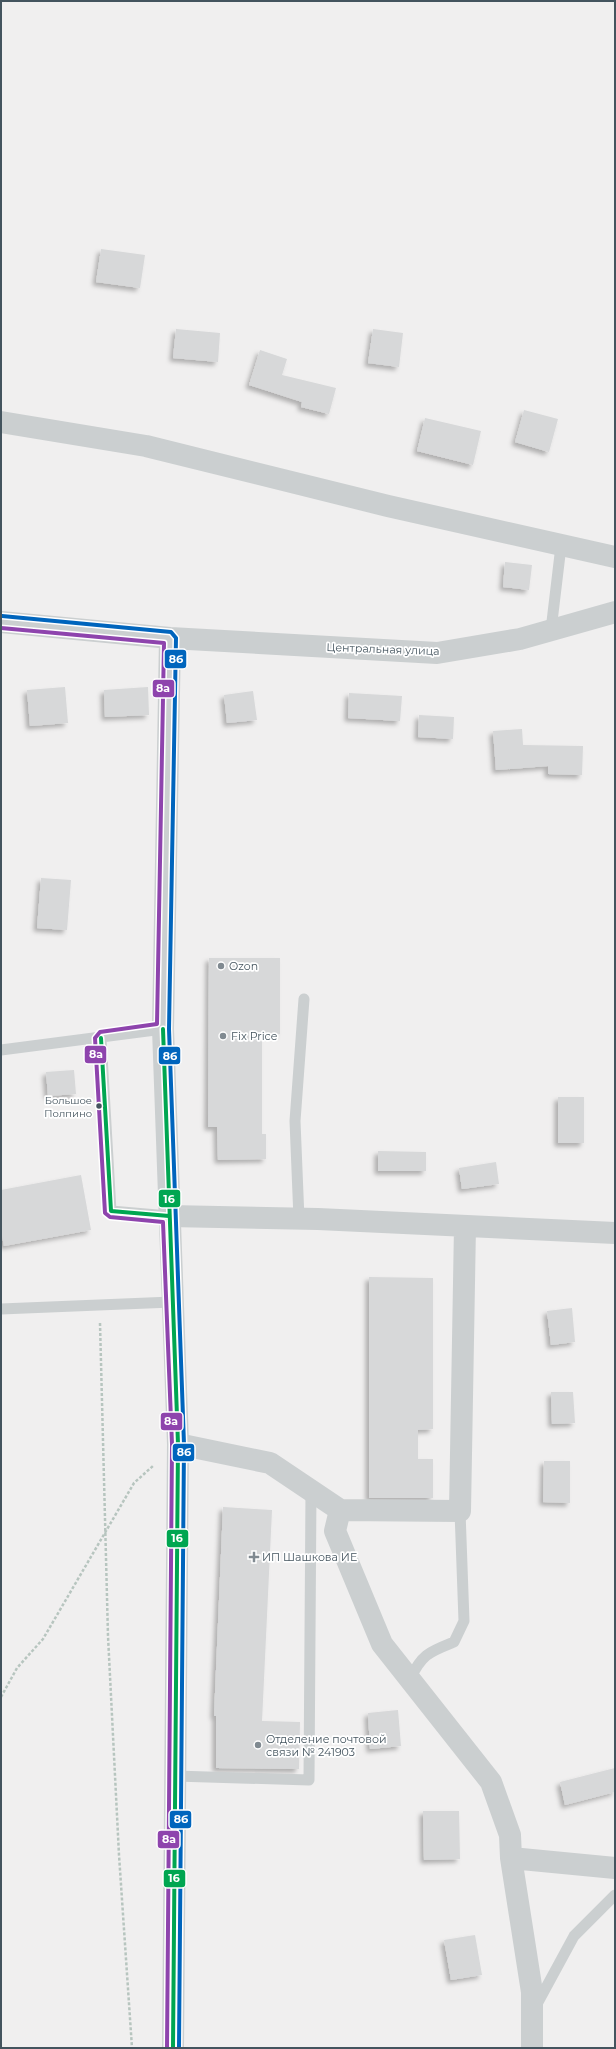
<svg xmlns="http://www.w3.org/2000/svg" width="616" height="2049" viewBox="0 0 616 2049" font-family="Montserrat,sans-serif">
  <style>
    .building { fill: #d7d8d9; filter: url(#shadow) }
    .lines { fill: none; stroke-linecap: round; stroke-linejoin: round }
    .path { stroke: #b7c5bf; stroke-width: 2.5; stroke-dasharray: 3 2; stroke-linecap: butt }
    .service { stroke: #cbcfd0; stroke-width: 11 }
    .minor { stroke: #cbcfd0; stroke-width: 22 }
    .tertiary { stroke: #cbcfd0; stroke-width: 22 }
    .bus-1-casing { stroke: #fff; stroke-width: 7 }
    .bus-2-casing { stroke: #fff; stroke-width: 7 }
    .bus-3-casing { stroke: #fff; stroke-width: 7 }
    .bus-1 { stroke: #00a651; stroke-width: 4 }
    .bus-2 { stroke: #8e44ad; stroke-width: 4 }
    .bus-3 { stroke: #0065bd; stroke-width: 4 }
    .poi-dot { fill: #808a91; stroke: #fff; stroke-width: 1.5 }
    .bus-dot { fill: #44545e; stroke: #fff; stroke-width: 1.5 }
    .labels { text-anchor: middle; stroke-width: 3.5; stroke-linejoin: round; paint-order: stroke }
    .bus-label { font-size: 10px; fill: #44545e; stroke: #fff; text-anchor: end }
    .street-label { font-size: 11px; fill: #44545e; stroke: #fff }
    .poi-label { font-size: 11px; fill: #44545e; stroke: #fff; text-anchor: start }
    .line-badge { stroke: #fff; stroke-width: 1.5 }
    .badge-label { font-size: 11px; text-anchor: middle; font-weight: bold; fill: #fff }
  </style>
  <defs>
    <filter id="shadow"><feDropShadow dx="-3.5" dy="3.5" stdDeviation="2" flood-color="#0004"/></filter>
  </defs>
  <rect width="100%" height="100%" fill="#f0efef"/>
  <!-- building -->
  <path class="building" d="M 101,249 L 145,255 L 140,288 L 96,282 Z
    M 176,329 L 220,333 L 218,362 L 173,358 Z
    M 373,329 L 403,333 L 399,367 L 368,363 Z
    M 260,350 L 287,359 L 282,375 L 336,388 L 329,414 L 301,407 L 302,402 L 249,385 Z
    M 524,410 L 558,419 L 549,452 L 515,442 Z
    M 425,418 L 481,431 L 473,465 L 417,451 Z
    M 505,562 L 532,565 L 529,590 L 503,587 Z
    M 65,687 L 68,723 L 30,726 L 27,690 Z
    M 148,687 L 149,715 L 105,717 L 104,690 Z
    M 253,691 L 257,720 L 227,723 L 224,695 Z
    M 349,693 L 402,696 L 400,721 L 348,718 Z
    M 419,715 L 454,717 L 453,739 L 418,737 Z
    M 522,729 L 523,745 L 583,746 L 582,775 L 548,774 L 548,766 L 496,770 L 493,731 Z
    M 41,878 L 71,880 L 67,930 L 37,928 Z
    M 209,958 L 280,958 L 280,1034 L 262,1033 L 262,1134 L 266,1134 L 266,1159 L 218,1160 L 217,1127 L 208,1127 Z
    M 74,1070 L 76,1094 L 48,1096 L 46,1072 Z
    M 558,1097 L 584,1097 L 584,1143 L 558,1143 Z
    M 378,1151 L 426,1152 L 426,1171 L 378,1171 Z
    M 496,1162 L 499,1184 L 462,1189 L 459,1168 Z
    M 81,1175 L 91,1230 L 4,1246 L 1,1231 L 1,1190 Z
    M 369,1277 L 433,1278 L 433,1429 L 418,1430 L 418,1459 L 433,1459 L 433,1498 L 369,1498 Z
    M 572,1308 L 575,1342 L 551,1345 L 547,1311 Z
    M 551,1392 L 573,1392 L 575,1423 L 552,1424 Z
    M 544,1461 L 570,1461 L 570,1503 L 543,1502 Z
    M 223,1507 L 272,1510 L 262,1721 L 300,1722 L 299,1769 L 216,1768 L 216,1716 L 214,1716 Z
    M 398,1710 L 401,1746 L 370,1749 L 368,1713 Z
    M 615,1768 L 615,1792 L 565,1805 L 560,1782 Z
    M 423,1811 L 459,1811 L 460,1859 L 424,1860 Z
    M 475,1935 L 482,1975 L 451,1980 L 444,1940 Z"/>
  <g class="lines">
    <!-- path -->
    <path class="path" d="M 100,1323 L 108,1636 L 119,1855 L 132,2048
      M 1,1697 L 17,1668 L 43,1639 L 134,1483 L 154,1465"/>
    <!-- service -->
    <path class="service" d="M 551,630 L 561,546
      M 101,1038 L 111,1211 L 169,1216
      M 1,1050 L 163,1029
      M 299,1219 L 295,1121 L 304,999
      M 1,1309 L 172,1302
      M 410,1679 C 422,1654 429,1652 454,1642 L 464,1621 L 460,1511
      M 175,1776 L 309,1780 L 311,1491
      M 536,2006 L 574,1936 L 615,1895"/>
    <!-- minor -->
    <path class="minor" d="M 1,422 L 146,446 L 388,506 L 615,557
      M 169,1216 L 318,1219 L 615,1233
      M 178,1444 L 270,1463 L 340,1510 L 460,1511 L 465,1226
      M 340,1510 L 335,1531 L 382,1644 L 491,1782 L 510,1835 L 511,1858 L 532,1992 L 532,2048
      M 511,1858 L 615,1868"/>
    <!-- tertiary -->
    <path class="tertiary" d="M 1,622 L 170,638 L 437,653 L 520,639 L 615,612
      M 170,638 L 163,1029 L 178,1444 L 173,2048"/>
    <defs>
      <path id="bus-1" d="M 163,1029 L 178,1444 L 173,2048
        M 101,1038 L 111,1211 L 169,1216"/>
      <path id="bus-2" d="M 1,628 L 164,643 L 157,1024 L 100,1032 L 95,1038 L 105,1213 L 110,1217 L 163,1222 L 172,1444 L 167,2048"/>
      <path id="bus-3" d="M 2,616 L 171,632 L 176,638 L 169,1029 L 184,1444 L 179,2048"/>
    </defs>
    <!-- bus-1 casing -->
    <use href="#bus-1" class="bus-1-casing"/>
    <!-- bus-2 casing -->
    <use href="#bus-2" class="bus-2-casing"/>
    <!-- bus-3 casing -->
    <use href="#bus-3" class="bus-3-casing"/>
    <!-- bus-1 -->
    <use href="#bus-1" class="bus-1"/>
    <!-- bus-2 -->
    <use href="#bus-2" class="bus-2"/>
    <!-- bus-3 -->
    <use href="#bus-3" class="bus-3"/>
  </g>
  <!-- markers -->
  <g class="poi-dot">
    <circle cx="221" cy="966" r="4"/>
    <circle cx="223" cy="1036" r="4"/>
    <path d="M252 1551h4v4h4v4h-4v4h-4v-4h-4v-4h4z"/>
    <circle cx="258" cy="1745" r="4"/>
  </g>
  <circle class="bus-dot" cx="99" cy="1106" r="3.5"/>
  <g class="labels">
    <!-- bus labels -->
    <g class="bus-label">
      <text x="92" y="1104">Большое<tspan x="92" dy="13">Полпино</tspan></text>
    </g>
    <!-- street labels -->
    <g class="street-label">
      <text transform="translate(383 649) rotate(2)" y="4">Центральная улица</text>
    </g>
    <!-- poi labels -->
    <g class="poi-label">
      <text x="229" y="970">Ozon</text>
      <text x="231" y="1040">Fix Price</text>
      <text x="262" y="1561">ИП Шашкова ИЕ</text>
      <text x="266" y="1743">Отделение почтовой<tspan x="266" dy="13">связи № 241903</tspan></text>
    </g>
  </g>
  <g class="line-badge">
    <rect x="164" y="649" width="23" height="20" rx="4" fill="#0065bd"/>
    <rect x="152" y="679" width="23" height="19" rx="4" fill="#8e44ad"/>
    <rect x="84" y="1045" width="23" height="19" rx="4" fill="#8e44ad"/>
    <rect x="158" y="1046" width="23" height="19" rx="4" fill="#0065bd"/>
    <rect x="158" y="1189" width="23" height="19" rx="4" fill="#00a651"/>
    <rect x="160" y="1412" width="23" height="19" rx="4" fill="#8e44ad"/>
    <rect x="172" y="1443" width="23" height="19" rx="4" fill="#0065bd"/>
    <rect x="166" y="1529" width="23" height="19" rx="4" fill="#00a651"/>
    <rect x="169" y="1810" width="23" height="19" rx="4" fill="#0065bd"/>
    <rect x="157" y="1830" width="23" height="19" rx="4" fill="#8e44ad"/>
    <rect x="163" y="1869" width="23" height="19" rx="4" fill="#00a651"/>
  </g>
  <g class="badge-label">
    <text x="176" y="663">8б</text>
    <text x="163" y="692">8а</text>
    <text x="96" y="1058">8а</text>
    <text x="170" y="1060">8б</text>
    <text x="169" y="1203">16</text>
    <text x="171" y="1425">8а</text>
    <text x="184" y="1456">8б</text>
    <text x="177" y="1542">16</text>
    <text x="181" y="1823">8б</text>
    <text x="169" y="1843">8а</text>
    <text x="174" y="1882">16</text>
  </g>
  <!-- border -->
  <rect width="616" height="2049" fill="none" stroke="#44545e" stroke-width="4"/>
</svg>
